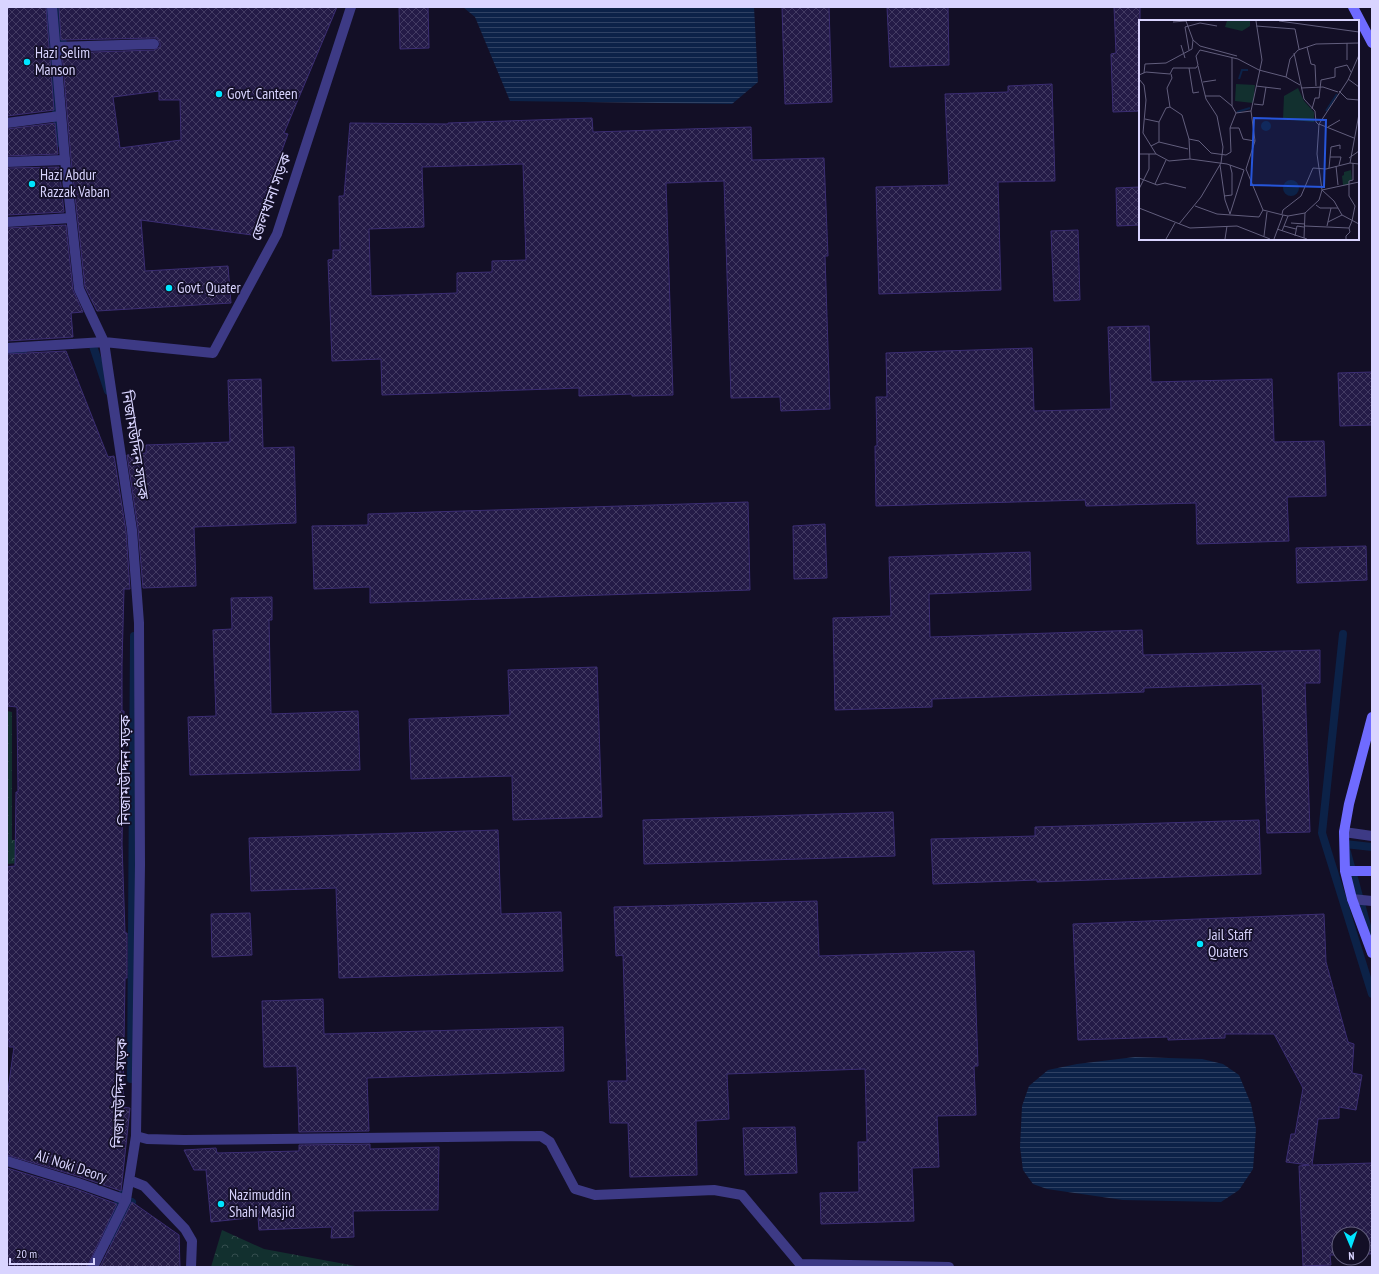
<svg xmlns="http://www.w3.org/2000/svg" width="1379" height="1274" viewBox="0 0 1379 1274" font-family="'PT Sans Narrow','Noto Sans Bengali',sans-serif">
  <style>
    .park { fill: url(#park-crowns) }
    .water { fill: url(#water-rules) }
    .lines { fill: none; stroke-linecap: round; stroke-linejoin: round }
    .stream { stroke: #0c2248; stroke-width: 8 }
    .building { fill: url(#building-cross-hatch); stroke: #3b2d73; fill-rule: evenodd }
    .service { stroke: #3d3a85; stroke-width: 10 }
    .minor { stroke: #3d3a85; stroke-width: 10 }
    .tertiary { stroke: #3d3a85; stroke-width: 10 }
    .secondary { stroke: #6f6bff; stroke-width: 10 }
    .poi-dot { fill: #00e5ff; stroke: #130f26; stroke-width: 1.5 }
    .labels { text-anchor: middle; stroke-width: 3.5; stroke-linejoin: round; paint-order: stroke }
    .poi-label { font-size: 15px; fill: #d9d4ff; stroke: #130f26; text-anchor: start }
    .street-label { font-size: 15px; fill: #d9d4ff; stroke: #130f26 }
    .inset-river { fill: none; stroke: #0c2248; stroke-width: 2 }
    .inset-road { fill: none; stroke: #625e7d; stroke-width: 1 }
    .view { fill: #2655da; fill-opacity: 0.15; stroke: #2655da; stroke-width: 2 }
    .inset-edge { fill: none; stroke: #d9d4ff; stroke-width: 2 }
  </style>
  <defs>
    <pattern id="park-crowns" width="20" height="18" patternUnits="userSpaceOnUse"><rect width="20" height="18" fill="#12302f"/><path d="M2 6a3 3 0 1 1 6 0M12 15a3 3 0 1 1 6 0" fill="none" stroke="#344d4e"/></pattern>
    <pattern id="water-rules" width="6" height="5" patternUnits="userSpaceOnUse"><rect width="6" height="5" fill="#0c2248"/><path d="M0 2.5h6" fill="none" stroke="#2f4163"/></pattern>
    <pattern id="building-cross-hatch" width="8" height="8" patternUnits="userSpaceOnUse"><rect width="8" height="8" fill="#241b47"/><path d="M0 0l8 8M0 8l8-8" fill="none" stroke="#433b63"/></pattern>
  </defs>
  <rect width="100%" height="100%" fill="#130f26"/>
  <!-- park -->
  <path class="park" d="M 7,711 L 12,712 L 12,840 L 19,841 L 18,863 L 7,864 Z
    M 222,1230 L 264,1249 L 361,1267 L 211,1267 Z"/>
  <!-- water -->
  <path class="water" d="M 463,7 L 754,7 L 758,82 L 732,104 L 510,101 L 475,17 Z
    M 1135,1057 L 1202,1059 L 1223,1064 L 1239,1075 L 1251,1104 L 1256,1129 L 1253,1169 L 1239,1190 L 1221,1202 L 1123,1200 L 1047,1189 L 1033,1184 L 1023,1170 L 1020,1147 L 1022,1106 L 1029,1086 L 1048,1070 L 1077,1064 Z"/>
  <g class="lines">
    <!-- stream -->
    <path class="stream" d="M 46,7 L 50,38 L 59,143
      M 58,7 L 64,52
      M 88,343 L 92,343 L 108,391
      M 7,353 L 23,351
      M 1343,634 L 1322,833 L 1372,994
      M 1345,844 L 1372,847
      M 1347,852 L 1370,937
      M 131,1079 L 134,636
      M 104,1230 L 122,1194
      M 111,1241 L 132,1202"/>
  </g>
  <!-- building -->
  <path class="building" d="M 7,7 L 46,7 L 54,110 L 7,116 Z
    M 59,7 L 337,7 L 284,133 L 288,134 L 261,207 L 263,208 L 252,235 L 141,220 L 145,271 L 228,266 L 231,303 L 97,311 L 85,287 L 71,159 L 62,53 L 154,50 L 160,47 L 160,43 L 157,38 L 154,38 L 61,40 ZM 159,91 L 159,100 L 180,100 L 181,140 L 120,148 L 113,97 Z
    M 399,7 L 428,7 L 429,48 L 400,49 Z
    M 782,7 L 829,7 L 832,102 L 785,104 Z
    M 887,7 L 948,7 L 949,65 L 890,67 Z
    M 1114,7 L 1140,7 L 1140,111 L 1113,112 L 1111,54 L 1116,53 Z
    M 1052,84 L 1055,181 L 998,182 L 1001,290 L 879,294 L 876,187 L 949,185 L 945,94 L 1008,92 L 1008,86 Z
    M 592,118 L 593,132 L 751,127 L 752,160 L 824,158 L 828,256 L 825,256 L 830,409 L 781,411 L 780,397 L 731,398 L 724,181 L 666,183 L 673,395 L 632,396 L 632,394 L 579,396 L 579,388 L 382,395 L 381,359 L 332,361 L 328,260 L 333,259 L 333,250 L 340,250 L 339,196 L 344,196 L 350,123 L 448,124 L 448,123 ZM 523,164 L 526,260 L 492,261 L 492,272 L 457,273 L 457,293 L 371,296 L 369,229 L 424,227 L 422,167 Z
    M 55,123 L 58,154 L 7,156 L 7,129 Z
    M 59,167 L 64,212 L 7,215 L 7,168 Z
    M 1140,187 L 1140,225 L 1117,226 L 1116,188 Z
    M 66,225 L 73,290 L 83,312 L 71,313 L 73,337 L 7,341 L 7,228 Z
    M 1078,230 L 1080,300 L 1054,301 L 1051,231 Z
    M 1149,326 L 1151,382 L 1272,379 L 1274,442 L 1324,441 L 1326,496 L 1287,497 L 1289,541 L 1197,544 L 1196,503 L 1086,506 L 1085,500 L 876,506 L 875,446 L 877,446 L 876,397 L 887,397 L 886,353 L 1032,348 L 1034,411 L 1111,409 L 1108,327 Z
    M 66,351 L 108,457 L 114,456 L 126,531 L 130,589 L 124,589 L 122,664 L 122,711 L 124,711 L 122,844 L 125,933 L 127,933 L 127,978 L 125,978 L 123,1107 L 130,1108 L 121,1191 L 80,1177 L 7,1155 L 7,1097 L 14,1047 L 9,1047 L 9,1040 L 7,1040 L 7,867 L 15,866 L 16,792 L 18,792 L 17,707 L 7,706 L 7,354 Z
    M 1372,372 L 1372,425 L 1340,426 L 1338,373 Z
    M 261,379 L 263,448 L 294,447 L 296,523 L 194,527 L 196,586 L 143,588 L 138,529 L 127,455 L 146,453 L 146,445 L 230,442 L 228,380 Z
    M 748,502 L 750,590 L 370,603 L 370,587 L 314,589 L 312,526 L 368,525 L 368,514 Z
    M 825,524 L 827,578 L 794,579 L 793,526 Z
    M 1366,546 L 1367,580 L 1297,583 L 1296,548 Z
    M 1030,552 L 1031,590 L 929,594 L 930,637 L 1142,630 L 1143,655 L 1320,650 L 1320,683 L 1305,683 L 1310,832 L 1267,833 L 1262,684 L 1144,688 L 1144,692 L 932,699 L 932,707 L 835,710 L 833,618 L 891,616 L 889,557 Z
    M 272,597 L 272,620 L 269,620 L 271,714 L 358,711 L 360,770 L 190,775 L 188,717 L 216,716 L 213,630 L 232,629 L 231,598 Z
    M 597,667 L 602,817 L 513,820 L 512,776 L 411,779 L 409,719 L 510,715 L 508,670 Z
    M 893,812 L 895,856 L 644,864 L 643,820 Z
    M 1259,820 L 1261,874 L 1037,882 L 1037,880 L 933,884 L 931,839 L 1035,836 L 1035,827 Z
    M 498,830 L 501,914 L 561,912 L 563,971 L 339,978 L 336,888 L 251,891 L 249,838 Z
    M 817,901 L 819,956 L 974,951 L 978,1066 L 974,1066 L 976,1115 L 937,1116 L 939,1167 L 912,1168 L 914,1221 L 821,1224 L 820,1193 L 859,1192 L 858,1142 L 867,1142 L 865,1069 L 727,1074 L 729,1119 L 696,1121 L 697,1175 L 630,1177 L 628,1123 L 610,1123 L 608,1081 L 627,1081 L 623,955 L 616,956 L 614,907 Z
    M 250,913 L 252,955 L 212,957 L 211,914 Z
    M 1324,914 L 1326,962 L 1348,1042 L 1354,1044 L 1352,1073 L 1362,1075 L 1356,1110 L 1339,1107 L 1339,1118 L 1318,1119 L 1312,1165 L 1372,1163 L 1372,1254 L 1363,1254 L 1363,1234 L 1339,1234 L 1339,1255 L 1330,1255 L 1331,1265 L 1303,1266 L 1299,1166 L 1309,1165 L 1286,1162 L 1291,1134 L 1295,1134 L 1303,1088 L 1274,1034 L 1225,1034 L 1225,1038 L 1168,1040 L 1168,1037 L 1078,1040 L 1073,924 Z
    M 323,999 L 324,1034 L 563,1027 L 564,1071 L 367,1078 L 369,1131 L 299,1132 L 297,1066 L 264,1067 L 262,1001 Z
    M 795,1127 L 797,1173 L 745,1175 L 743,1128 Z
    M 370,1144 L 370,1149 L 439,1147 L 438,1210 L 353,1211 L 354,1237 L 331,1238 L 332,1227 L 259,1230 L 258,1217 L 211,1222 L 206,1170 L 194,1170 L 184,1150 L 216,1148 L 217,1153 L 299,1151 L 299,1145 Z
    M 7,1168 L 76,1189 L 117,1204 L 87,1267 L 7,1267 Z
    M 132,1202 L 179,1235 L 180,1267 L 100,1267 Z"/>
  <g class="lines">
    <!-- service -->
    <path class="service" d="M 136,1136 L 147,1139 L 184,1140 L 541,1136 L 550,1142 L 575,1189 L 595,1195 L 714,1190 L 742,1195 L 800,1264 L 949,1267"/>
    <!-- minor -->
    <path class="minor" d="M 56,47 L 154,44
      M 7,123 L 60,116
      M 7,162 L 65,160
      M 7,222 L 71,218
      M 1344,832 L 1372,836
      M 1352,899 L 1372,901
      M 7,1161 L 78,1183 L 126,1200"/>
    <!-- tertiary -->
    <path class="tertiary" d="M 52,7 L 65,160 L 79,289 L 104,342 L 132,530 L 139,623 L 140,865 L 136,1136 L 126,1200 L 93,1267
      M 7,348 L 104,342 L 213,353 L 277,234 L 351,7
      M 129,1180 L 144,1186 L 185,1229 L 192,1241 L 191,1267"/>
    <!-- secondary -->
    <path class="secondary" d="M 1353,7 L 1372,43
      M 1372,717 L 1349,804 L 1344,832 L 1345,871 L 1352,899 L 1372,953
      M 1345,871 L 1372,871"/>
  </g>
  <!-- markers -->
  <g class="poi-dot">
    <circle cx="27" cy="62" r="4"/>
    <circle cx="219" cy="94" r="4"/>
    <circle cx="32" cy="184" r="4"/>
    <circle cx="169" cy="288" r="4"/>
    <circle cx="1200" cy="944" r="4"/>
    <circle cx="221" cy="1204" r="4"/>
  </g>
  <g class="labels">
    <!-- poi labels -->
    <g class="poi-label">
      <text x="35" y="58">Hazi Selim<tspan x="35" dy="17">Manson</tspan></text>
      <text x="227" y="99">Govt. Canteen</text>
      <text x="40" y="180">Hazi Abdur<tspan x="40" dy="17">Razzak Vaban</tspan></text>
      <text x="177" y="293">Govt. Quater</text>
      <text x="1208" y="940">Jail Staff<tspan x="1208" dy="17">Quaters</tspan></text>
      <text x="229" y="1200">Nazimuddin<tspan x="229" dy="17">Shahi Masjid</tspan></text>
    </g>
    <!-- street labels -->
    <g class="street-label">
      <text transform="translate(271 197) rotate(-70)" y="5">জেলখানা সড়ক</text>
      <text transform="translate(135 445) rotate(81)" y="5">নিজামউদ্দিন সড়ক</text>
      <text transform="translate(125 770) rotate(-90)" y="5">নিজামউদ্দিন সড়ক</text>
      <text transform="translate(120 1093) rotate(-88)" y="5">নিজামউদ্দিন সড়ক</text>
      <text transform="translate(71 1166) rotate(18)" y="5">Ali Noki Deory</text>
    </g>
  </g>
  <!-- overview -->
  <g transform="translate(1139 20)">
    <rect width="220" height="220" fill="#130f26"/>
    <path d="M 212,150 L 213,160 L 210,161 L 210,165 L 204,165 L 203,156 L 205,155 L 205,152 Z" fill="#12302f"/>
    <path d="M 88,1 L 111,1 L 111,6 L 103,11 L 86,7 ZM 97,64 L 116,65 L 114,83 L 96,81 ZM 159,68 L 165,81 L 175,92 L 175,102 L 144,99 L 145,76 Z" fill="#12302f"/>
    <path d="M122 106a5 5 0 1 1 10 0a5 5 0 1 1-10 0ZM144 168a8 8 0 1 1 16 0a8 8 0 1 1-16 0Z" fill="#0c2248"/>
    <path class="inset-river" d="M 100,59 L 103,50 L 109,50M 187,91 L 198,74M 98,92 L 111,88"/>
    <path class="inset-road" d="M 140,1 L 220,12M 34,2 L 47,1M 117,6 L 156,9 L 160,29M 54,20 L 61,26 L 98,36M 42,25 L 46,38M 168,27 L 172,44 L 176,45 L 177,66M 50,30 L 46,7 L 61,3 L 78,6M 155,33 L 165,79 L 176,91 L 177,102 L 180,105M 93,38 L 93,86 L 97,93M 208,40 L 208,23M 50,48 L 54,73 L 60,72M 120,50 L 147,57 L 161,65M 5,53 L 6,44 L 27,43 L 53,29 L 54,20 L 47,1M 32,54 L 33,58 L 28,68 L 31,87 L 43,95 L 50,119 L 51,139M 0,55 L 7,52 L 31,54 L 34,48 L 57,48 L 59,45 L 57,36 L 61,30 L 99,39 L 120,50M 147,57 L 151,39 L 159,30 L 177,24 L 220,23M 0,59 L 5,65 L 7,80 L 4,113 L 17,134 L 30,141 L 51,139 L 88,144 L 105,150 L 91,194M 209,59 L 220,67M 64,62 L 77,60M 117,66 L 142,69M 162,68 L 184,67 L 199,72M 200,71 L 208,79 L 220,80M 66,76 L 81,76 L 93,86M 115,84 L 124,85 L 127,67M 173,89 L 176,78 L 180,78 L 182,60 L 196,57 L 196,48 L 208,45 L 212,52M 6,99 L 20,102M 180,104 L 215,118M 189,107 L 201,100M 91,108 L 100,108 L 104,119 L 116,121M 50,119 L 60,121 L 72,133 L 87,135 L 92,132 L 91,108 L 97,93 L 112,91M 20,122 L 20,102 L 27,88 L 31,87M 12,126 L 20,122 L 49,129M 0,134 L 17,134M 191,137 L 202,137 L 200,145M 210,138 L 220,131M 211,143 L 220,94M 81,145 L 86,180 L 91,194M 197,146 L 199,165M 190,148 L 192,127 L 201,125 L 201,129M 107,149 L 116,121 L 112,91 L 123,40 L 117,1M 107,149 L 124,190 L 144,195 L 135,219M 0,158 L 18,165 L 26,163 L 47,168M 16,164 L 27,140M 210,165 L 210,176 L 216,186 L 213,201M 210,165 L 210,161 L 214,160 L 214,143M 0,169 L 10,149 L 10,134M 183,170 L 195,181 L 203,195 L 220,204M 183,170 L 220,162M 85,176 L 93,175 L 93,153 L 91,145M 177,185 L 181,188 L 199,188M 56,186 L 78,194 L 120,197 L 124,190M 0,188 L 51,208 L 98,206 L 131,219M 143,194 L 144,190 L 162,176 L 174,148 L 187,149 L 211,143 L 220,144M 144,195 L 149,196 L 166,193 L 180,180 L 183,170 L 178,134 L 180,104 L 209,60 L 220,35M 189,202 L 203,195M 152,203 L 166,204M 40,204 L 62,177 L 82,143 L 84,127 L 78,96 L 67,79 L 59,46M 145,206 L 157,209M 166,206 L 210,208 L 213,201M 188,206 L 192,188M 138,209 L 168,219M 143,211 L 149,196M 125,216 L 128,192M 156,216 L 158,206 L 165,207M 165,218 L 166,193M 27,219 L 36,203M 86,219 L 88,206M 207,219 L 207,216 L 211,212 L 210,208"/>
    <path class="view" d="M 115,98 L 187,100 L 185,167 L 112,165 Z"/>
    <rect width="220" height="220" class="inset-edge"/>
  </g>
  <!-- border -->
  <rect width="1379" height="1274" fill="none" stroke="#d9d4ff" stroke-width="16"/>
  <!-- north arrow -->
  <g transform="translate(1351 1246) rotate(178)"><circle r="19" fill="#130f26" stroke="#625e7d"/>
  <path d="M0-3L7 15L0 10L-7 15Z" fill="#00e5ff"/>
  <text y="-6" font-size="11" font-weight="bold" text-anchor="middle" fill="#d9d4ff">N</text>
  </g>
  <!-- scale -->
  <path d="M10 1258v6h84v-6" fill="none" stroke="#d9d4ff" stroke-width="2"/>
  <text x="16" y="1258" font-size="12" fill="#d9d4ff" stroke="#130f26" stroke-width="3" paint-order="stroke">20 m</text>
</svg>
